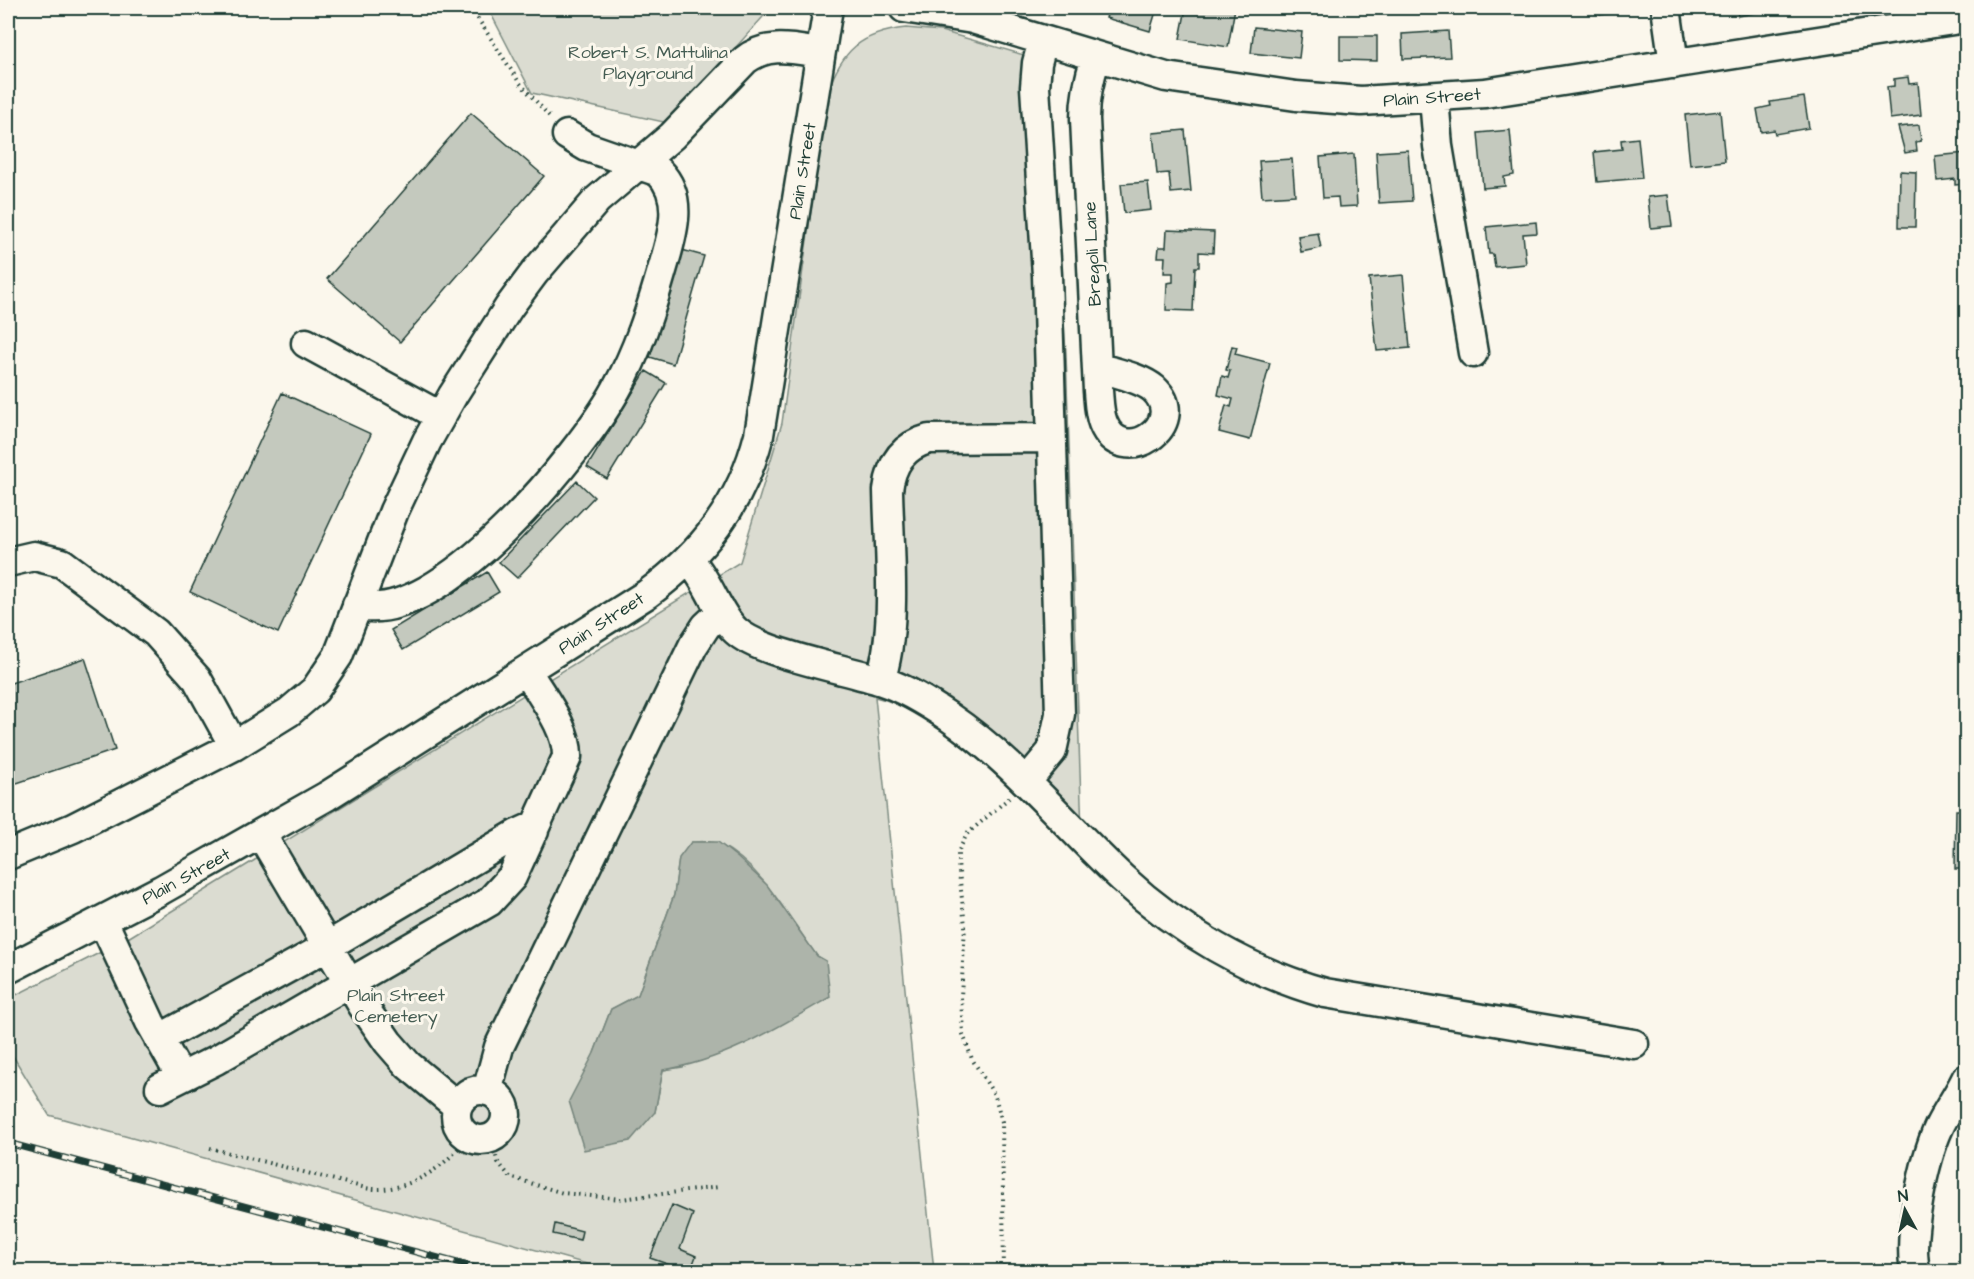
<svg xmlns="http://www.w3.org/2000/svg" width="1974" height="1279" viewBox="0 0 1974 1279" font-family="'Architects Daughter',sans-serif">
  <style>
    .green { fill: #dbdcd1; stroke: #7d8c82; stroke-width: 1.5; fill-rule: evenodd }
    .water { fill: #adb4aa; stroke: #74847b; stroke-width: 1.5 }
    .building { fill: #c4c9be; stroke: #1f3d34; stroke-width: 1.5 }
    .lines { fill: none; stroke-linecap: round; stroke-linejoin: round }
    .minor-casing { stroke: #1f3d34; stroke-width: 33 }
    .path { stroke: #1f3d34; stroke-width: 4; stroke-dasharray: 1.5 4.5; stroke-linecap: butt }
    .minor { stroke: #fbf7ec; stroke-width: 28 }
    .rail-casing { stroke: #1f3d34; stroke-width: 7 }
    .rail { stroke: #fbf7ec; stroke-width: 4.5; stroke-dasharray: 14; stroke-linecap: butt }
    .labels { text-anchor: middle; stroke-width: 6; stroke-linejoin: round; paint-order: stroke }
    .park-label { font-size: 18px; fill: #455d53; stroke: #fbf7ec }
    .street-label { font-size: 18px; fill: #1f3d34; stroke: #fbf7ec }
  </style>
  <rect width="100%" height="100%" fill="#fbf7ec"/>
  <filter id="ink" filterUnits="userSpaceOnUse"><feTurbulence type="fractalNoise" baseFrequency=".0167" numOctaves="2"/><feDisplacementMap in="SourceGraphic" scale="12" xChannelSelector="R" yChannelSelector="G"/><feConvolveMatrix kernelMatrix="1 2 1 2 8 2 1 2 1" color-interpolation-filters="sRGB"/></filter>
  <g filter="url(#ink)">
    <!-- green -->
    <path class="green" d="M 488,8 L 771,8 L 668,123 L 532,93 Z
      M 906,28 L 941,31 L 1048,62 L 1066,354 L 1083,862 C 1035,812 942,712 875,697 L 934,1271 L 612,1271 L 49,1115 L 8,1048 L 8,999 L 123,941 L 740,562 L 782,423 L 827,93 C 842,50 861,33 906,28 ZM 692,842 C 700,842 712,840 719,844 C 763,867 789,918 817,956 L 826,961 L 683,1067 L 663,1070 L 655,1112 L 594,1053 L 611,1009 L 638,995 L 674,895 L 679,859 Z"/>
    <!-- water -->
    <path class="water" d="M 691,842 L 718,842 L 738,858 L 767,885 L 817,956 L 826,961 L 830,997 C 777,1028 724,1061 663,1070 L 655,1112 L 630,1141 L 584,1150 L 569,1101 L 594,1053 L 611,1009 L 638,995 L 674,895 L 679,858 Z"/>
    <!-- building -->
    <path class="building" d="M 1069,8 L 1088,8 L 1086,13 Z
      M 1109,8 L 1157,8 L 1150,31 L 1106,18 Z
      M 1186,8 L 1235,8 L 1228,47 L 1180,39 Z
      M 1599,8 L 1623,8 L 1623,11 L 1600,15 Z
      M 1736,8 L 1784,8 L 1738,16 Z
      M 1254,27 L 1302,32 L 1299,58 L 1251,53 Z
      M 1448,31 L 1450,57 L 1403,59 L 1402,34 Z
      M 1340,36 L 1377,36 L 1377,61 L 1340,60 Z
      M 1908,77 L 1909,84 L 1918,83 L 1921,115 L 1890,119 L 1887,87 L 1894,86 L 1894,79 Z
      M 1804,97 L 1809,128 L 1775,134 L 1774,130 L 1761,132 L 1757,109 L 1771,106 L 1770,102 Z
      M 1720,111 L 1725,161 L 1690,165 L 1685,115 Z
      M 471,113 L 544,176 L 400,342 L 327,279 Z
      M 1919,125 L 1921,141 L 1916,142 L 1917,151 L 1905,153 L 1898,127 Z
      M 1185,130 L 1191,191 L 1171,193 L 1169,173 L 1157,174 L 1153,133 Z
      M 1510,130 L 1514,175 L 1504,177 L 1505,186 L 1483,188 L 1478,133 Z
      M 1638,138 L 1642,178 L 1597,182 L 1594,152 L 1622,149 L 1621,140 Z
      M 1408,150 L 1412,201 L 1379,203 L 1376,152 Z
      M 1966,153 L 1966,184 L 1955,185 L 1955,179 L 1937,181 L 1935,156 Z
      M 1354,154 L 1357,206 L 1339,207 L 1338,197 L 1323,198 L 1320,157 Z
      M 1292,159 L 1295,195 L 1262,197 L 1259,161 Z
      M 1900,171 L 1916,172 L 1915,227 L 1899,227 Z
      M 1148,182 L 1151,210 L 1124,213 L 1121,184 Z
      M 1668,195 L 1672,226 L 1651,228 L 1648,197 Z
      M 1536,222 L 1537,233 L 1523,234 L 1526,264 L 1495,267 L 1493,254 L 1489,254 L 1486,227 Z
      M 1167,230 L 1214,232 L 1213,253 L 1199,252 L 1199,267 L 1195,267 L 1193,311 L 1166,310 L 1167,283 L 1173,282 L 1173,273 L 1164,273 L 1165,257 L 1158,257 L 1159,247 L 1166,247 Z
      M 1318,233 L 1321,248 L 1301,252 L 1298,236 Z
      M 682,250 L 704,256 L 673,364 L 650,357 Z
      M 1403,275 L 1410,348 L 1377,351 L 1369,278 Z
      M 1232,346 L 1237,347 L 1235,354 L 1270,363 L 1250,440 L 1219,432 L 1226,405 L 1231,407 L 1233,399 L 1218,395 L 1222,376 L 1228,378 L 1230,371 L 1226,370 Z
      M 646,371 L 666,383 L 607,479 L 587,467 Z
      M 282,393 L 371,434 L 278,633 L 190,592 Z
      M 577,481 L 594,497 L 517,578 L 499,562 Z
      M 487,572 L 499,592 L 403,650 L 391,630 Z
      M 1966,588 L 1966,660 L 1961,660 L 1958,589 Z
      M 85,658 L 115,750 L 8,786 L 8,684 Z
      M 1956,810 L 1966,810 L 1966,869 L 1955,869 Z
      M 672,1205 L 693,1214 L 680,1249 L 696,1256 L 690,1272 L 650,1258 Z
      M 555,1224 L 582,1231 L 580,1240 L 553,1234 Z"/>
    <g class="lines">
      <defs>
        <path id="minor" d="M 904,8 L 973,19 L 1166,77 L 1296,96 L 1361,101 L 1485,93 L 1966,18
          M 1666,8 L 1674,64
          M 1096,58 C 1089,78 1085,97 1085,119 L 1098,391 C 1099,402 1099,413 1103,423 C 1122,471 1191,424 1154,389 C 1140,377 1114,373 1097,367
          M 1434,98 L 1438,146 L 1473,353
          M 306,343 L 440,416
          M 689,560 C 710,582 717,614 736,631 C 761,654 846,669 882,681 C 906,689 928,703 949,717 C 1015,762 1064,824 1122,878 C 1179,931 1250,972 1325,993 L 1634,1044
          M 8,562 L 34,556 L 62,563 L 156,633 L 197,679 L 234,746
          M 357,605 C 438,629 581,453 616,390 C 638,351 651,309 663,267 C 672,236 685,198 659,172 L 587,147 L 567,135
          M 880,680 C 898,631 889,545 888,490 C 891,464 903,446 929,439 L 1051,438
          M 1027,781 L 1052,751 L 1060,714 L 1047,275 L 1035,87 L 1037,63 L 1043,41
          M 261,834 L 363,1006 L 388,1042 L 408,1065 L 457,1106
          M 8,855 L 73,828 L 234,746 L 289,712 L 315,690 L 338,656 L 394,511 L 427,441 L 453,395 L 509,307 L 535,272 L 597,200 L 672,136 L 745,60 C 768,42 793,49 820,53
          M 103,921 L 150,1022 L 181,1077
          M 8,969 L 161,890 L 327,796 L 647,594 C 703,553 742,503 759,435 L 828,8
          M 159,1039 L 328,946 L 517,834 L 528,829 L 534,831
          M 160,1088 L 216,1060 L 489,902 L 512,877 L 567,757 C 568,728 541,696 527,671
          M456 1115a25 25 0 1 1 50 0a25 25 0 1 1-50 0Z
          M 487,1091 L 499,1047 L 693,646 L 706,626 L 721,612
          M 1916,1272 C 1906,1241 1925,1157 1939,1127 C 1947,1110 1958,1096 1966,1079"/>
      </defs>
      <!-- minor casing -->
      <use href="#minor" class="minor-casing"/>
      <!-- path -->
      <path class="path" d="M 471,8 L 519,82 L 550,117
        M 490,1139 L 498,1162 L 510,1177 L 563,1193 L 621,1199 L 719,1187
        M 210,1148 L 366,1188 C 403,1195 448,1168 467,1136
        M 1004,1272 L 1002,1122 L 995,1096 L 972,1059 L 963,1034 L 961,997 L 965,926 L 958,863 L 958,852 L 967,834 L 1009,798"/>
      <!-- minor -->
      <use href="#minor" class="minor"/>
      <defs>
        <path id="rail" d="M 8,1143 L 491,1272"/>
      </defs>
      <!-- rail casing -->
      <use href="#rail" class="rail-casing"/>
      <!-- rail -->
      <use href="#rail" class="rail"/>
    </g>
  </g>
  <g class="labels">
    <!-- park labels -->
    <g class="park-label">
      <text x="648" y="58">Robert S. Mattulina<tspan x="648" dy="21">Playground</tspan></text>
      <text x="396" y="1001">Plain Street<tspan x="396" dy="21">Cemetery</tspan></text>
    </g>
    <!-- street labels -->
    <g class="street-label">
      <text transform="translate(1432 97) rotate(-4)" y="6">Plain Street</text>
      <text transform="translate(802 171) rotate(-81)" y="6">Plain Street</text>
      <text transform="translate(1092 254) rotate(-93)" y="6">Bregoli Lane</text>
      <text transform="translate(601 623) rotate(-33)" y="6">Plain Street</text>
      <text transform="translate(186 876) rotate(-29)" y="6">Plain Street</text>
    </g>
  </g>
  <!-- margin -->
  <rect width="1974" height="1279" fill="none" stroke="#fbf7ec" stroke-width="30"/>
  <rect x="15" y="15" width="1944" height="1249" fill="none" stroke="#1f3d34" stroke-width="2" filter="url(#ink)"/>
  <!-- north arrow -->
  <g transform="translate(1905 1210) rotate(352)" stroke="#fbf7ec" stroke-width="4.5" paint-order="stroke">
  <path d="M0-4.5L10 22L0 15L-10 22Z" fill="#1f3d34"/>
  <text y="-9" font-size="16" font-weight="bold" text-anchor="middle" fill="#1f3d34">N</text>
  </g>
</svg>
